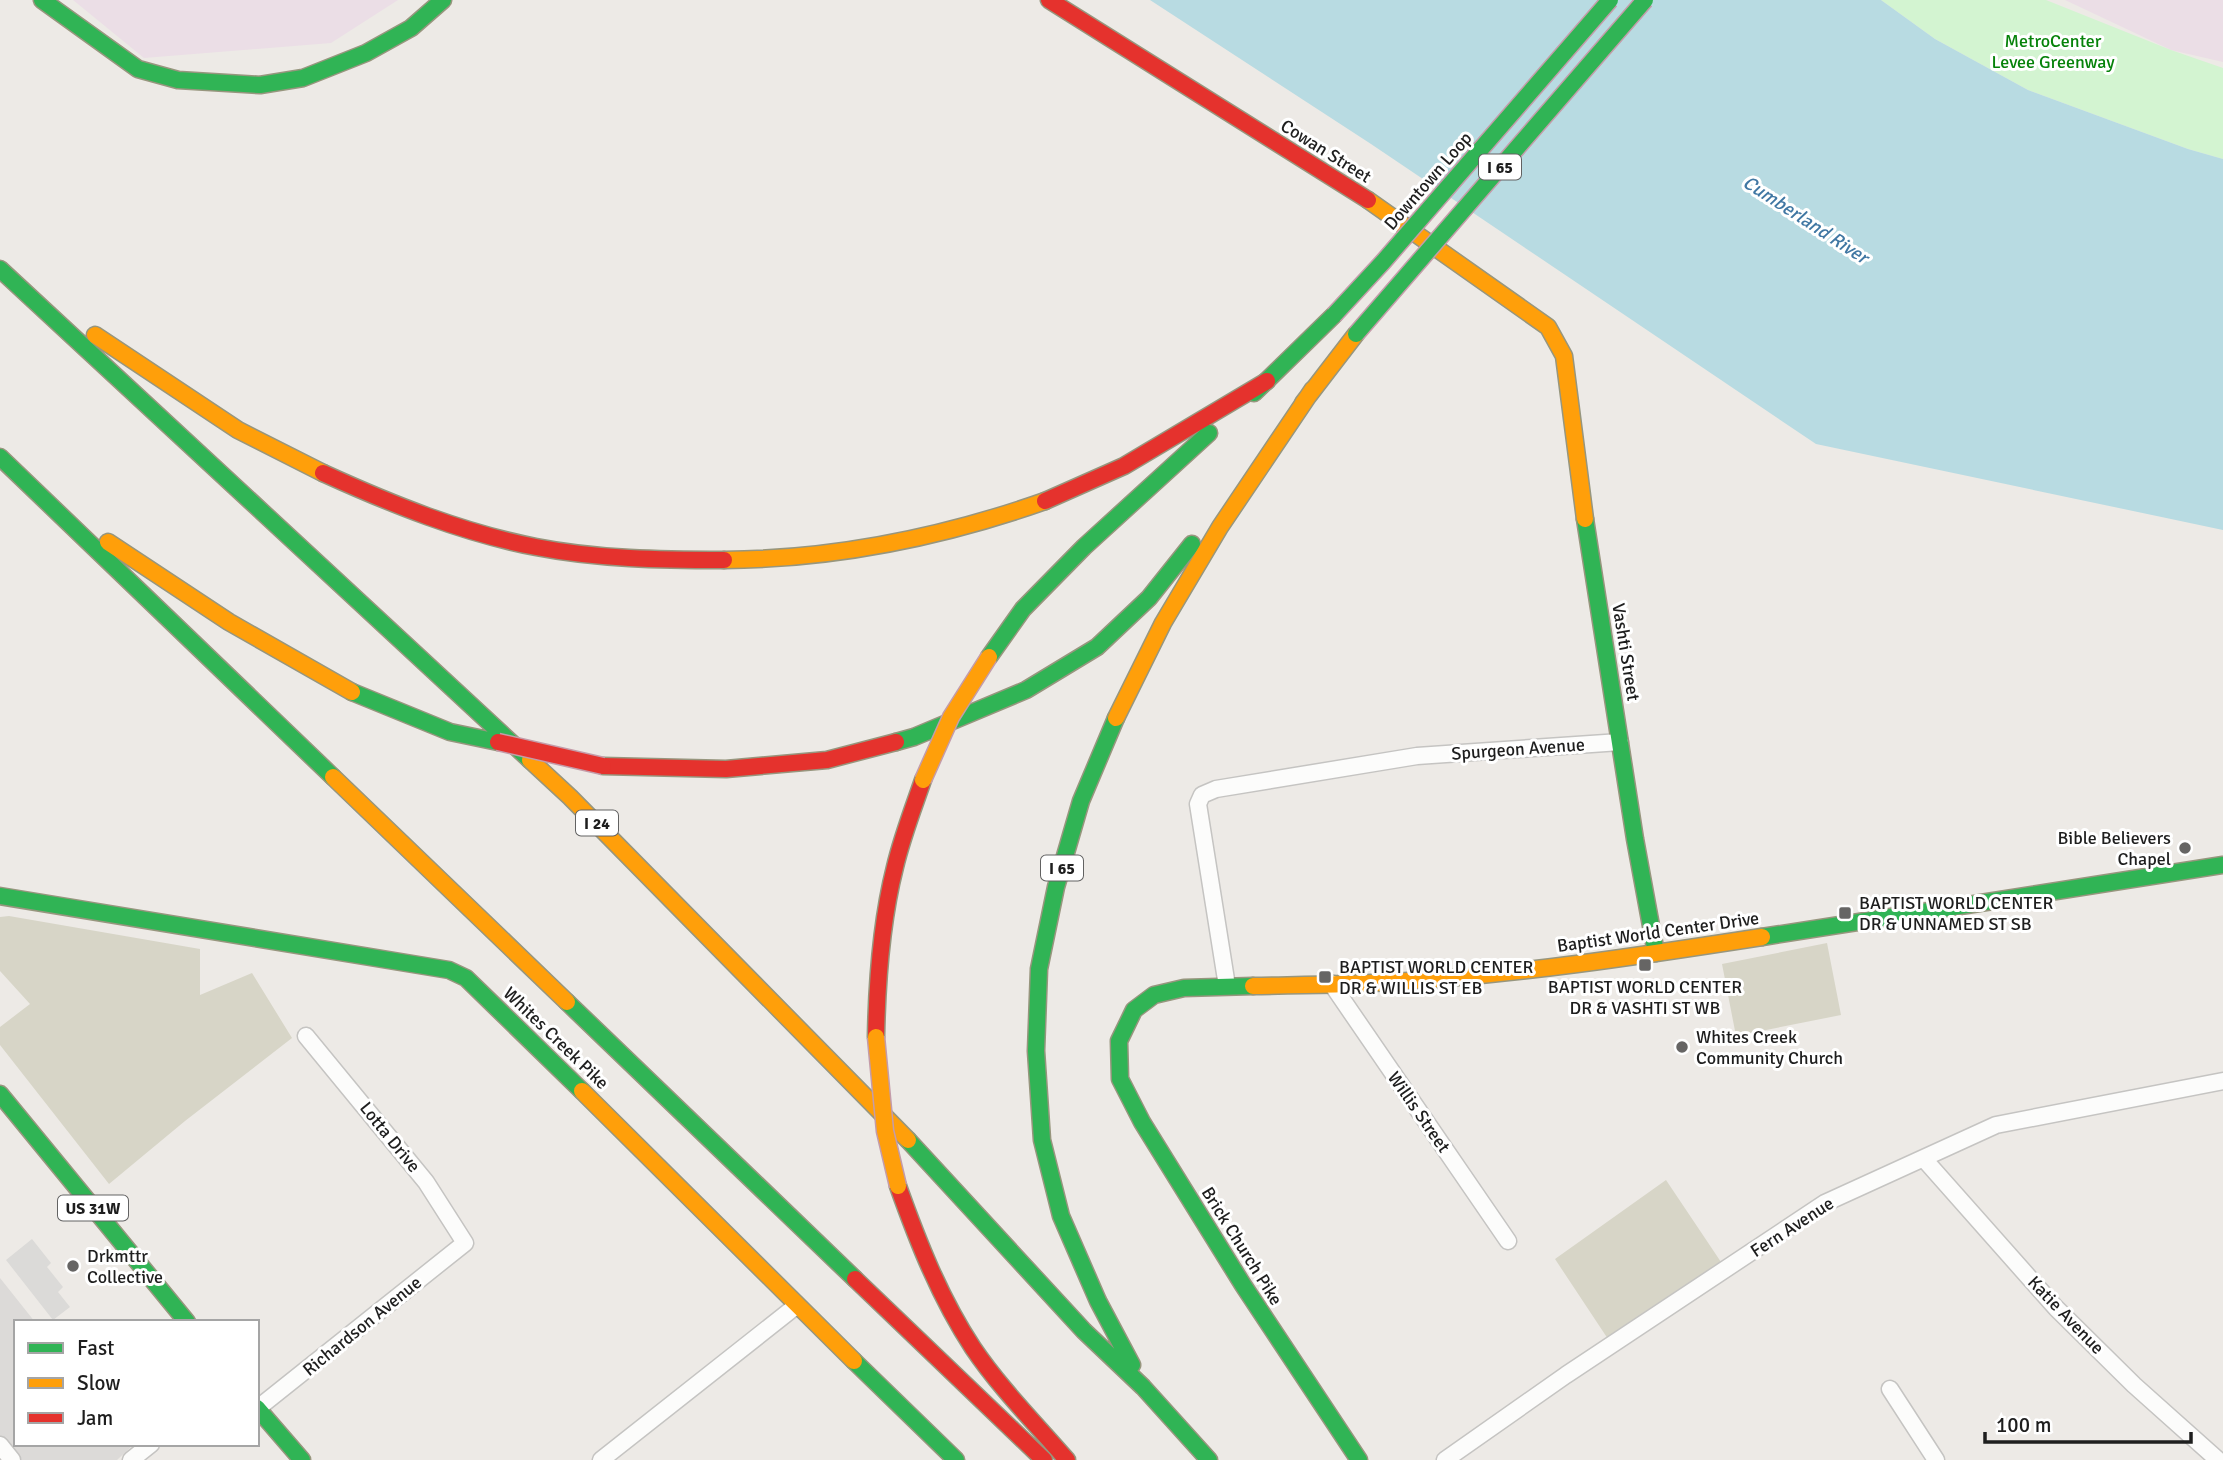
<svg xmlns="http://www.w3.org/2000/svg" width="2223" height="1460" viewBox="0 0 2223 1460" font-family="Signika,sans-serif">
  <style>
    .residential { fill: #dcdad8 }
    .industrial { fill: #ebdee6 }
    .religious { fill: #dbdad8 }
    .construction { fill: #d7d5c7 }
    .park { fill: #d3f4d1 }
    .water { fill: #b8dbe2 }
    .lines { fill: none; stroke-linecap: round; stroke-linejoin: round }
    .street-casing { stroke: #c5c4c2; stroke-width: 19 }
    .fast-casing { stroke: #97967e; stroke-width: 19 }
    .slow-casing { stroke: #97967e; stroke-width: 19 }
    .jam-casing { stroke: #97967e; stroke-width: 19 }
    .street { stroke: #fcfcfb; stroke-width: 16 }
    .fast { stroke: #30b455; stroke-width: 16 }
    .slow { stroke: #ff9f0a; stroke-width: 16 }
    .jam { stroke: #e5322d; stroke-width: 16 }
    .fast-bridge-casing { stroke: #c49ca9; stroke-width: 19; stroke-linecap: butt }
    .slow-bridge-casing { stroke: #c49ca9; stroke-width: 19; stroke-linecap: butt }
    .jam-bridge-casing { stroke: #c49ca9; stroke-width: 19; stroke-linecap: butt }
    .fast-bridge { stroke: #30b455; stroke-width: 16 }
    .slow-bridge { stroke: #ff9f0a; stroke-width: 16 }
    .jam-bridge { stroke: #e5322d; stroke-width: 16 }
    .poi-dot { fill: #666564; stroke: #fff; stroke-width: 2.5 }
    .labels { text-anchor: middle; stroke-width: 6; stroke-linejoin: round; paint-order: stroke }
    .shield { fill: #fff; stroke: #626262; stroke-width: 2 }
    .shield-label { font-size: 16px; font-weight: bold; fill: #1e1e1e }
    .park-label { font-size: 18px; fill: #06820a; stroke: #fff }
    .street-label { font-size: 18px; fill: #1e1e1e; stroke: #fff }
    .poi-label { font-size: 18px; fill: #1e1e1e; stroke: #fff; text-anchor: start }
    .water-label { font-size: 19px; font-style: italic; fill: #4077a3; stroke: #fff }
  </style>
  <rect width="100%" height="100%" fill="#edeae6"/>
  <!-- residential -->
  <path class="residential" d="M 0,1278 L 35,1322 L 16,1322 L 16,1444 L 134,1444 L 117,1460 L 0,1460 Z"/>
  <!-- industrial -->
  <path class="industrial" d="M 73,0 L 398,0 L 331,43 L 144,58 Z
    M 2065,0 L 2223,0 L 2223,62 L 2171,50 Z"/>
  <!-- religious -->
  <path class="religious" d="M 32,1239 L 51,1263 L 47,1267 L 63,1287 L 58,1292 L 70,1307 L 53,1320 L 6,1260 Z"/>
  <!-- construction -->
  <path class="construction" d="M 9,916 L 200,949 L 200,995 L 252,973 L 292,1038 L 185,1121 L 109,1184 L 0,1045 L 0,1027 L 30,1004 L 0,971 L 0,917 Z
    M 1827,943 L 1841,1015 L 1736,1036 L 1722,964 Z
    M 1666,1180 L 1723,1265 L 1608,1339 L 1555,1259 Z"/>
  <!-- park -->
  <path class="park" d="M 1881,0 L 2046,0 L 2171,50 L 2223,68 L 2223,159 L 2188,149 L 2028,90 L 1935,39 Z"/>
  <!-- water -->
  <path class="water" d="M 1150,0 L 1881,0 L 1935,39 L 2028,90 L 2188,149 L 2223,159 L 2223,530 L 1816,444 L 1371,144 Z"/>
  <g class="lines">
    <defs>
      <path id="street" d="M 1331,983 L 1508,1241
        M 1227,986 L 1198,804 L 1202,795 L 1216,789 L 1417,756 L 1620,742
        M 1924,1159 L 2056,1308 L 2134,1385 L 2218,1460
        M 1890,1389 L 1936,1460
        M 258,1408 L 465,1243 L 426,1182 L 306,1036
        M 0,1445 L 12,1460
        M 131,1460 L 151,1444
        M 601,1460 L 796,1306
        M 1445,1460 L 1566,1375 L 1825,1203 L 1996,1125 L 2223,1081"/>
      <path id="fast" d="M 42,0 L 138,69 L 178,80 L 260,85 L 303,78 L 366,53 L 411,28 L 443,0
        M 0,269 L 530,760
        M 1254,393 L 1334,315
        M 0,457 L 333,777
        M 1585,519 L 1635,839 L 1656,953
        M 989,657 L 1023,609 L 1084,547 L 1209,433
        M 352,692 L 450,732 L 498,742
        M 1116,718 L 1081,801 L 1056,887 L 1039,969 L 1036,1051 L 1042,1140 L 1061,1216 L 1098,1301 L 1132,1365
        M 896,742 L 914,737 L 1026,690 L 1097,647 L 1149,598 L 1192,544
        M 0,896 L 449,970 L 466,978 L 582,1091
        M 1762,937 L 2223,865
        M 1253,986 L 1184,988 L 1154,995 L 1134,1010 L 1119,1041 L 1120,1079 L 1142,1122 L 1243,1285 L 1359,1460
        M 567,1002 L 855,1279
        M 0,1094 L 187,1322
        M 908,1140 L 1084,1331 L 1143,1387 L 1209,1460
        M 854,1361 L 956,1460
        M 257,1408 L 302,1460"/>
      <path id="slow" d="M 1368,200 L 1548,327 L 1564,356 L 1585,519
        M 95,335 L 238,430 L 323,473
        M 1303,403 L 1356,334
        M 108,542 L 229,622 L 352,692
        M 724,560 C 832,559 943,537 1045,501
        M 1116,718 L 1163,623 L 1220,527 L 1313,389
        M 530,760 L 570,797 L 908,1140
        M 333,777 L 567,1002
        M 1253,986 C 1299,985 1345,985 1391,982 C 1515,975 1639,956 1762,937
        M 582,1091 L 854,1361"/>
      <path id="jam" d="M 1049,0 L 1368,200
        M 323,473 C 391,504 463,533 536,547 C 597,559 662,560 724,560
        M 1045,501 L 1124,466 L 1267,381
        M 603,766 L 726,769 L 827,760 L 896,742
        M 876,1037 C 877,980 881,922 895,867 C 902,837 913,809 923,780
        M 898,1186 C 918,1242 940,1298 973,1348 C 1000,1388 1035,1423 1067,1460
        M 855,1279 L 1044,1460"/>
    </defs>
    <!-- street casing -->
    <use href="#street" class="street-casing"/>
    <!-- fast casing -->
    <use href="#fast" class="fast-casing"/>
    <!-- slow casing -->
    <use href="#slow" class="slow-casing"/>
    <!-- jam casing -->
    <use href="#jam" class="jam-casing"/>
    <!-- street -->
    <use href="#street" class="street"/>
    <!-- fast -->
    <use href="#fast" class="fast"/>
    <!-- slow -->
    <use href="#slow" class="slow"/>
    <!-- jam -->
    <use href="#jam" class="jam"/>
    <defs>
      <path id="fast-bridge" d="M 1334,315 L 1383,262 L 1610,0
        M 1356,334 L 1645,0"/>
      <path id="slow-bridge" d="M 923,780 L 951,717 L 989,657
        M 876,1037 L 885,1131 L 898,1186"/>
      <path id="jam-bridge" d="M 498,742 L 603,766"/>
    </defs>
    <!-- fast-bridge casing -->
    <use href="#fast-bridge" class="fast-bridge-casing"/>
    <!-- slow-bridge casing -->
    <use href="#slow-bridge" class="slow-bridge-casing"/>
    <!-- jam-bridge casing -->
    <use href="#jam-bridge" class="jam-bridge-casing"/>
    <!-- fast-bridge -->
    <use href="#fast-bridge" class="fast-bridge"/>
    <!-- slow-bridge -->
    <use href="#slow-bridge" class="slow-bridge"/>
    <!-- jam-bridge -->
    <use href="#jam-bridge" class="jam-bridge"/>
  </g>
  <!-- markers -->
  <g class="poi-dot">
    <circle cx="2185" cy="848" r="7"/>
    <rect x="1838" y="906" width="14" height="14" rx="3.5"/>
    <rect x="1638" y="958" width="14" height="14" rx="3.5"/>
    <rect x="1318" y="970" width="14" height="14" rx="3.5"/>
    <circle cx="1682" cy="1047" r="7"/>
    <circle cx="73" cy="1266" r="7"/>
  </g>
  <g class="labels">
    <!-- shield labels -->
    <g class="shield">
      <rect x="1479" y="154.5" width="42" height="25" rx="5"/>
      <rect x="576" y="810.5" width="42" height="25" rx="5"/>
      <rect x="1041" y="855.5" width="42" height="25" rx="5"/>
      <rect x="58" y="1195.5" width="70" height="25" rx="5"/>
    </g>
    <g class="shield-label">
      <text x="1500" y="173">I 65</text>
      <text x="597" y="829">I 24</text>
      <text x="1062" y="874">I 65</text>
      <text x="93" y="1214">US 31W</text>
    </g>
    <!-- park labels -->
    <g class="park-label">
      <text x="2053" y="47">MetroCenter<tspan x="2053" dy="21">Levee Greenway</tspan></text>
    </g>
    <!-- street labels -->
    <g class="street-label">
      <text transform="translate(1326 151) rotate(32)" y="6">Cowan Street</text>
      <text transform="translate(1428 181) rotate(-49)" y="6">Downtown Loop</text>
      <text transform="translate(1626 652) rotate(81)" y="6">Vashti Street</text>
      <text transform="translate(1518 749) rotate(-4)" y="6">Spurgeon Avenue</text>
      <text transform="translate(1658 932) rotate(-8)" y="6">Baptist World Center Drive</text>
      <text transform="translate(556 1038) rotate(44)" y="6">Whites Creek Pike</text>
      <text transform="translate(1419 1112) rotate(55)" y="6">Willis Street</text>
      <text transform="translate(390 1137) rotate(51)" y="6">Lotta Drive</text>
      <text transform="translate(1792 1227) rotate(-33)" y="6">Fern Avenue</text>
      <text transform="translate(1242 1246) rotate(58)" y="6">Brick Church Pike</text>
      <text transform="translate(2066 1315) rotate(46)" y="6">Katie Avenue</text>
      <text transform="translate(362 1326) rotate(-39)" y="6">Richardson Avenue</text>
    </g>
    <!-- poi labels -->
    <g class="poi-label">
      <text x="2171" y="844" text-anchor="end">Bible Believers<tspan x="2171" dy="21">Chapel</tspan></text>
      <text x="1859" y="909">BAPTIST WORLD CENTER<tspan x="1859" dy="21">DR &amp; UNNAMED ST SB</tspan></text>
      <text x="1339" y="973">BAPTIST WORLD CENTER<tspan x="1339" dy="21">DR &amp; WILLIS ST EB</tspan></text>
      <text x="1645" y="993" text-anchor="middle">BAPTIST WORLD CENTER<tspan x="1645" dy="21">DR &amp; VASHTI ST WB</tspan></text>
      <text x="1696" y="1043">Whites Creek<tspan x="1696" dy="21">Community Church</tspan></text>
      <text x="87" y="1262">Drkmttr<tspan x="87" dy="21">Collective</tspan></text>
    </g>
    <!-- water labels -->
    <g class="water-label">
      <text transform="translate(1806 219) rotate(33)" y="7">Cumberland River</text>
    </g>
  </g>
  <!-- legend -->
  <rect x="14" y="1320" width="245" height="126" fill="#ffffff" stroke="#a5a5a5" stroke-width="2"/>
  <rect x="28" y="1343" width="35" height="10" fill="#30b455" stroke="#a5a5a5" stroke-width="2"/>
  <text x="77" y="1355" font-size="21" fill="#1e1e1e">Fast</text>
  <rect x="28" y="1378" width="35" height="10" fill="#ff9f0a" stroke="#a5a5a5" stroke-width="2"/>
  <text x="77" y="1390" font-size="21" fill="#1e1e1e">Slow</text>
  <rect x="28" y="1413" width="35" height="10" fill="#e5322d" stroke="#a5a5a5" stroke-width="2"/>
  <text x="77" y="1425" font-size="21" fill="#1e1e1e">Jam</text>
  <!-- scale -->
  <path d="M1985 1432v10h206v-10" fill="none" stroke="#1e1e1e" stroke-width="3.5"/>
  <text x="1996" y="1432" font-size="21" fill="#1e1e1e" stroke="#ffffff" stroke-width="5" paint-order="stroke">100 m</text>
</svg>
